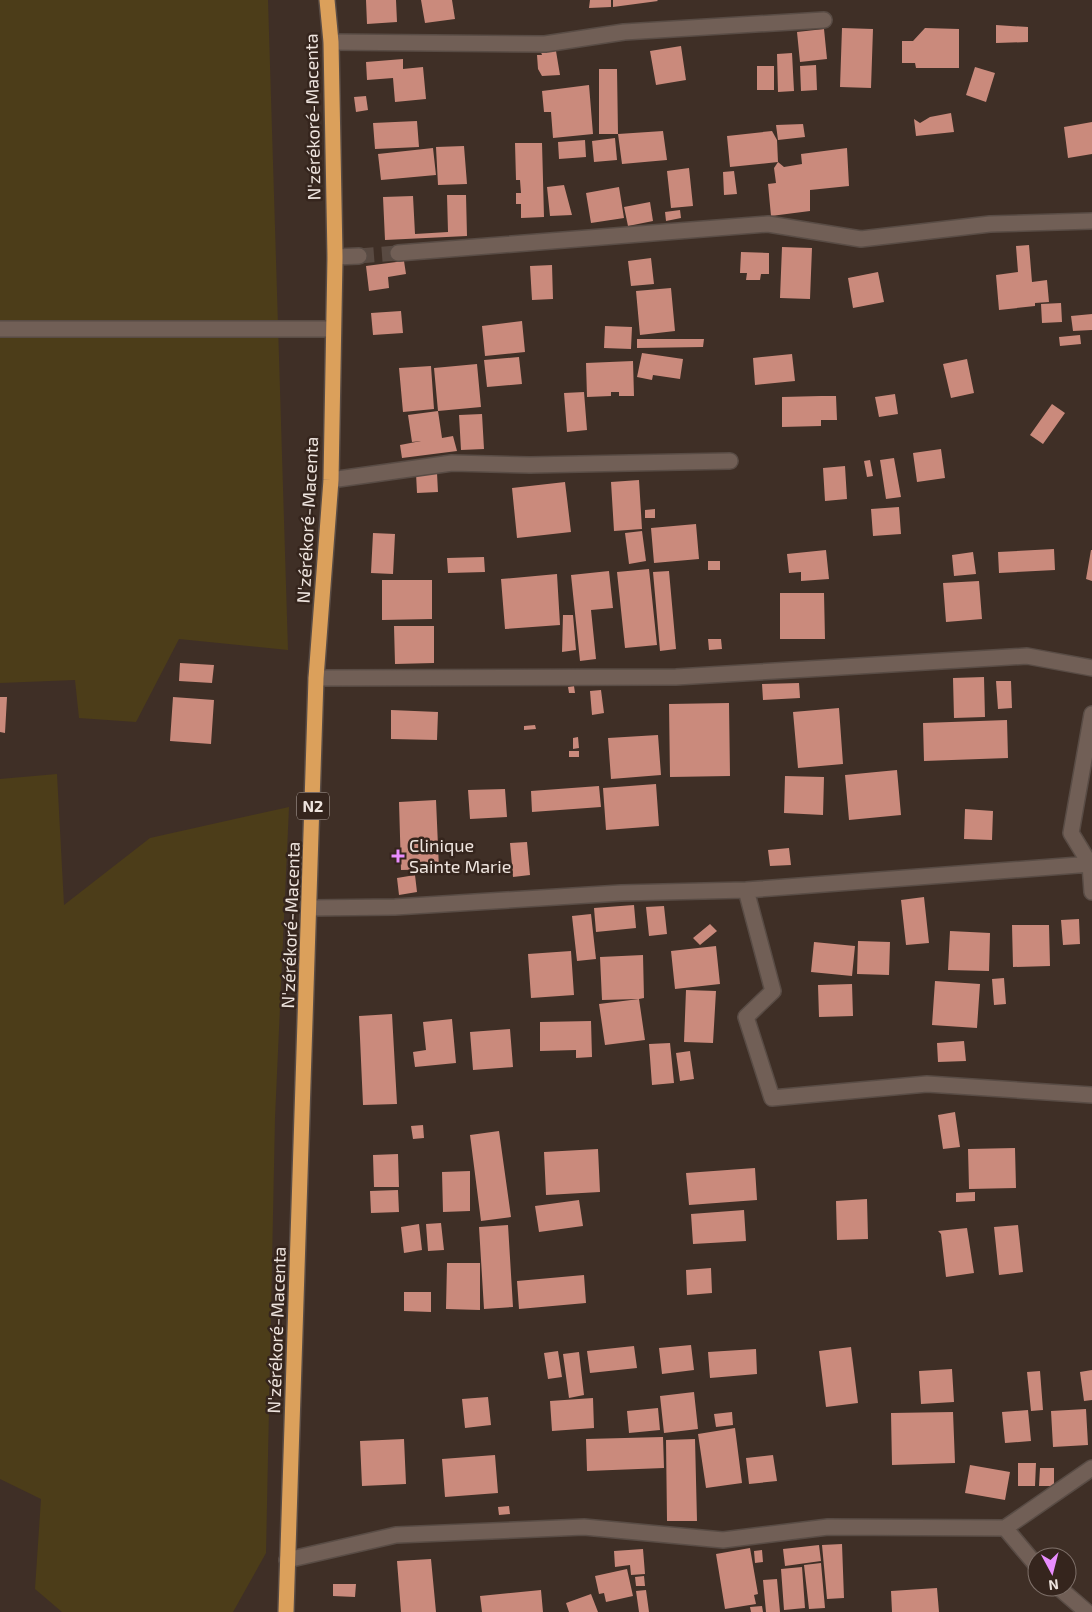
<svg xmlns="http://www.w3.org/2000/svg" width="1092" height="1612" viewBox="0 0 1092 1612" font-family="'Exo 2',sans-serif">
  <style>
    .green { fill: #4c3d19 }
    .building { fill: #ca8a7c }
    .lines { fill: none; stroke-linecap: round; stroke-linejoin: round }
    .street-tunnel { stroke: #594a42; stroke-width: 15; stroke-dasharray: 15 8; stroke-linecap: butt }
    .street-casing { stroke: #594c45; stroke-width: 18 }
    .highway-casing { stroke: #594c45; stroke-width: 18 }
    .street { stroke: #715f56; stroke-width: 15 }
    .highway { stroke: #dba05b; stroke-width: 15 }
    .poi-dot { fill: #e98dfe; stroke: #35251d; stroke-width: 2 }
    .labels { text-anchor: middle; stroke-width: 5; stroke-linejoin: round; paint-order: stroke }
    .shield { fill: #35251d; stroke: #b6aba4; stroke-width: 1 }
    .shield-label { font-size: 16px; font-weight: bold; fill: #eee4de }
    .street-label { font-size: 18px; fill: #eee4de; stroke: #35251d }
    .poi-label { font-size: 18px; fill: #eee4de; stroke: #35251d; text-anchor: start }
  </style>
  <rect width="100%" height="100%" fill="#3f2f26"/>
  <!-- green -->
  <path class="green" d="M 0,0 L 268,0 L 288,650 L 179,639 L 136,722 L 79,718 L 75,680 L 0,683 Z
    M 57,774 L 64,905 L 150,838 L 289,807 L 275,1118 L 266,1553 L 233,1612 L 62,1612 L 35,1589 L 41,1499 L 0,1479 L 0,779 Z"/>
  <!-- building -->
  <path class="building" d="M 366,0 L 396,0 L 397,22 L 367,24 Z
    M 421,0 L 452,0 L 455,19 L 425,23 Z
    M 590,0 L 611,0 L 611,7 L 589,8 Z
    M 613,0 L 657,0 L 658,1 L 613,7 Z
    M 996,25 L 1028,27 L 1028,42 L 996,43 Z
    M 842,28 L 873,29 L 871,88 L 840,87 Z
    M 925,28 L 959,29 L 959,68 L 916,68 L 915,63 L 902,63 L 902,41 L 913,41 Z
    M 824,29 L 827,59 L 800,62 L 797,32 Z
    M 681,46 L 686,80 L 656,85 L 650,51 Z
    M 556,51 L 560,75 L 542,76 L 538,69 L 537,55 L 542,55 L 541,52 Z
    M 792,53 L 794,91 L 778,92 L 777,54 Z
    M 403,59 L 403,69 L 423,67 L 426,99 L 395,102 L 393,78 L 367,80 L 366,62 Z
    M 816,65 L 817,90 L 801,91 L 800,66 Z
    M 757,66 L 774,66 L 774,90 L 757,90 Z
    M 975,67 L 995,73 L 986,102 L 966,95 Z
    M 599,69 L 617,69 L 618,134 L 599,134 Z
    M 589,85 L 593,134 L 553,138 L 551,112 L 544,112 L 542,91 Z
    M 366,96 L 368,110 L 356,112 L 354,97 Z
    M 951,113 L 954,132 L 916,136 L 914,119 L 920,123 L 930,117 Z
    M 417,121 L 419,147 L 375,149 L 373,123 Z
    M 1092,122 L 1092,154 L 1068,158 L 1064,127 Z
    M 803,124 L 805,137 L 778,140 L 776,125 Z
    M 663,131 L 667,160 L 622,164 L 618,134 Z
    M 772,131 L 777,140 L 778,162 L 730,167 L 727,136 Z
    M 615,138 L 617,160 L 594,162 L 592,141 Z
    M 585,140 L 586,157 L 559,159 L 558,142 Z
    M 515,143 L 542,143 L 544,217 L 521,218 L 521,204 L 516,204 L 516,193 L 521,193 L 520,180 L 516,180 Z
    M 464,146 L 467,184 L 438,185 L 436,147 Z
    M 433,148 L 436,175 L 381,180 L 378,154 Z
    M 847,148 L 849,186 L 810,190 L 810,211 L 771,216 L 768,184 L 776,183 L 774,168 L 778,162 L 784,167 L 802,164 L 801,154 Z
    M 689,168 L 693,206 L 671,208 L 667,171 Z
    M 734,171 L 737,194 L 724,195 L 723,172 Z
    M 564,185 L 572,215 L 550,216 L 547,187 Z
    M 619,187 L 624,218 L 591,223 L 586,193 Z
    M 447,195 L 466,195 L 467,236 L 385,240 L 383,197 L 413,196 L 415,234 L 448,232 Z
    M 650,202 L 653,221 L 628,226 L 624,207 Z
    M 680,210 L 681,218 L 666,221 L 665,212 Z
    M 1029,245 L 1032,282 L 1047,280 L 1049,302 L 1035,303 L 1035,306 L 999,310 L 996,275 L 1018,272 L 1016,246 Z
    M 782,247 L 812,248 L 810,299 L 780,298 Z
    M 741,252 L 769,253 L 769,274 L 761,274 L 760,280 L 746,280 L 747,273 L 740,273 Z
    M 651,258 L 654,284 L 631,286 L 628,261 Z
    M 404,261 L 406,274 L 388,277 L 389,288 L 369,291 L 366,266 Z
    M 552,265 L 553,299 L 532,300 L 530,266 Z
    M 878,272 L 884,302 L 853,308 L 848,278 Z
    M 671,288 L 675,331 L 640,335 L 636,291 Z
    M 1061,303 L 1062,322 L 1042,323 L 1041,304 Z
    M 401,311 L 403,333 L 373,335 L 371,313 Z
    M 1092,314 L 1092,330 L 1073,331 L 1071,316 Z
    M 522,321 L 525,352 L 485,356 L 482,326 Z
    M 605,326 L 632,327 L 631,349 L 604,348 Z
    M 1080,335 L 1081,344 L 1060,346 L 1059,337 Z
    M 637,339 L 704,339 L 703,347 L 637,348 Z
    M 642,353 L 683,359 L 680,379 L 653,375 L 652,380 L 637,377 Z
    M 792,354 L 795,381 L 755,385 L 753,358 Z
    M 519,357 L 522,384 L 487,387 L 484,360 Z
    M 967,359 L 974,393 L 951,398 L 943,364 Z
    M 633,361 L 634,396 L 619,396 L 619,392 L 611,392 L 611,396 L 587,397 L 586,363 Z
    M 477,364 L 481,407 L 438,411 L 434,368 Z
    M 431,366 L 434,409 L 403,412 L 399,368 Z
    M 584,392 L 587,430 L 567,432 L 564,393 Z
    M 895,394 L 898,414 L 879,417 L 875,397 Z
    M 821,396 L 836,396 L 837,420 L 821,420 L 821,426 L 782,427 L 782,397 Z
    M 1052,404 L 1065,413 L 1043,444 L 1030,435 Z
    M 438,411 L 442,438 L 453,436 L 457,451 L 402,458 L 400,445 L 421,441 L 412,442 L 408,415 Z
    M 482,414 L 484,449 L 461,450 L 459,415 Z
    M 941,449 L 945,478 L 917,482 L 913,453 Z
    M 894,458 L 901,497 L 886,499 L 880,460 Z
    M 870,460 L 873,476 L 867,477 L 864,461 Z
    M 845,466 L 847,499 L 825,501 L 823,468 Z
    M 416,473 L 437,473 L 438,492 L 417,493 Z
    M 639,480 L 642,529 L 614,531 L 611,482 Z
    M 565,482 L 571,532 L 517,538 L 512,488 Z
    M 899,507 L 901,534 L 873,536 L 871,509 Z
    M 655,509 L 655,518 L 645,518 L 645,510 Z
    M 696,524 L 699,559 L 654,563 L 651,528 Z
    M 642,531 L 646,561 L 629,564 L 625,533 Z
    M 373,533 L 395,534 L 393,574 L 371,573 Z
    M 1054,549 L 1055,570 L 999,573 L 998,552 Z
    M 826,550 L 829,579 L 801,581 L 801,572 L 789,573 L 787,554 Z
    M 1091,550 L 1092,550 L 1092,581 L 1086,579 Z
    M 973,552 L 976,574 L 954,576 L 952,555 Z
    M 484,557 L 485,572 L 448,573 L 447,558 Z
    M 708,561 L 720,561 L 720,570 L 708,570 Z
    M 649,569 L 657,645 L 625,648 L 617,572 Z
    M 609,571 L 613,608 L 591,610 L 596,659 L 580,661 L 571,575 Z
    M 669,571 L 676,649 L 660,651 L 653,572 Z
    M 557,574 L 560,625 L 505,629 L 501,579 Z
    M 382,580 L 432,580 L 432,619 L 382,620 Z
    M 979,581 L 982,619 L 946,622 L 943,583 Z
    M 780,593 L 824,593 L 825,639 L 780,639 Z
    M 563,615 L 573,615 L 576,650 L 562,652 Z
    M 394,626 L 434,626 L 434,663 L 395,664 Z
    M 708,639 L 721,639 L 722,649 L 709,650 Z
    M 180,663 L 214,665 L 212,683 L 179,681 Z
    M 984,677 L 985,717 L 954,718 L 953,678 Z
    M 996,681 L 1011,681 L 1012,708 L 998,709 Z
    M 799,683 L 800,698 L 763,700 L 762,684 Z
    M 574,686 L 575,693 L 569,693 L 568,687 Z
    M 601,690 L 604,713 L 592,715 L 590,691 Z
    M 0,697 L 7,697 L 5,733 L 0,732 Z
    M 173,697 L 214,700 L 211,744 L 170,741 Z
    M 729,703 L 730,776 L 670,777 L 669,704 Z
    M 839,708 L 843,764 L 798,768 L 793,712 Z
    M 391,710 L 438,712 L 437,740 L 391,739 Z
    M 1007,720 L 1008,758 L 924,761 L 923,723 Z
    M 535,725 L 536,729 L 524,730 L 524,726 Z
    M 658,735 L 661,775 L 611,779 L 608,738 Z
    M 578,737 L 579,748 L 573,749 L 573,738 Z
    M 569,751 L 579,751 L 579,757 L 569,757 Z
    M 897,770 L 901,815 L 849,820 L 845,775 Z
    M 785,776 L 824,777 L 823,815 L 784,813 Z
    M 656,784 L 659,826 L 606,830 L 603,788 Z
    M 599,786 L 601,807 L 532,812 L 531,791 Z
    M 505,789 L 507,817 L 470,819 L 468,790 Z
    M 436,800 L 439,869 L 401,870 L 399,802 Z
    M 965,809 L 993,811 L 992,840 L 964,839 Z
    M 527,842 L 530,875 L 513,877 L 510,843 Z
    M 789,848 L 791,865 L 770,866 L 768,850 Z
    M 415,875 L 417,892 L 399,895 L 397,878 Z
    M 924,897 L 929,943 L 906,945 L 901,900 Z
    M 634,905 L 636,928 L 596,932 L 594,908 Z
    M 664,906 L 667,934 L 649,936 L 646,907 Z
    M 591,914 L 596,959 L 577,961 L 572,916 Z
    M 1079,919 L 1080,944 L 1063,945 L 1061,920 Z
    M 710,924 L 717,931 L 700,945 L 693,938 Z
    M 1012,925 L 1049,925 L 1050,966 L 1013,967 Z
    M 950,931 L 990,933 L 989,971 L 948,970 Z
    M 858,941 L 890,942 L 889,975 L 857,974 Z
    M 814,942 L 855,946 L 852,976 L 811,972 Z
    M 716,946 L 720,984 L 675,989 L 671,951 Z
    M 571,951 L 574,995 L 531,998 L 528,954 Z
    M 643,955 L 644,998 L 639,999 L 645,1040 L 605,1045 L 599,1004 L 639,999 L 602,1000 L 600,957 Z
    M 1004,978 L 1006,1004 L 994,1005 L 992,979 Z
    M 935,981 L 980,984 L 977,1028 L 932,1025 Z
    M 852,984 L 853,1016 L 819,1017 L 818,985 Z
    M 686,990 L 716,991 L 713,1043 L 684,1042 Z
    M 392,1014 L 397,1104 L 363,1105 L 359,1016 Z
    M 452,1019 L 456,1063 L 415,1067 L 413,1052 L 426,1050 L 423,1022 Z
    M 591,1021 L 592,1057 L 576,1058 L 576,1050 L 540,1051 L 540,1022 Z
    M 510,1029 L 513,1067 L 473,1070 L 470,1032 Z
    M 964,1041 L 966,1061 L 938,1062 L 937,1043 Z
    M 670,1043 L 674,1083 L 652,1085 L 649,1044 Z
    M 690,1051 L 694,1079 L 680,1081 L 676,1053 Z
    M 955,1112 L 960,1147 L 943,1149 L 938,1115 Z
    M 423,1125 L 424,1138 L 413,1139 L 411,1126 Z
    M 499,1131 L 511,1217 L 481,1221 L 470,1135 Z
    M 1015,1148 L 1016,1188 L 969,1189 L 968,1149 Z
    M 598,1149 L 600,1192 L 546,1195 L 544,1152 Z
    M 398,1154 L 399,1187 L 374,1187 L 373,1155 Z
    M 755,1168 L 757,1200 L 689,1205 L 686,1173 Z
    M 470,1171 L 470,1211 L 443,1212 L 442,1172 Z
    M 398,1190 L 399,1212 L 371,1213 L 370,1191 Z
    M 975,1192 L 975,1201 L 956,1202 L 956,1193 Z
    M 867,1199 L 868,1239 L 837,1240 L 836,1201 Z
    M 579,1200 L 583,1226 L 539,1232 L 535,1206 Z
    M 744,1210 L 746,1241 L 693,1244 L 691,1214 Z
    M 441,1223 L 444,1250 L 428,1251 L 426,1224 Z
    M 419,1224 L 422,1250 L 404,1253 L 401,1227 Z
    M 508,1225 L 513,1307 L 484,1309 L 479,1227 Z
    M 1018,1225 L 1023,1272 L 999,1275 L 994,1227 Z
    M 967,1228 L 974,1273 L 946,1277 L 941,1234 L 938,1231 Z
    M 447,1263 L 480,1263 L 480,1310 L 446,1309 Z
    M 711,1268 L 712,1293 L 687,1295 L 686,1270 Z
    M 584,1275 L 586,1303 L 519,1309 L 517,1281 Z
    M 404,1292 L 431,1292 L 431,1312 L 404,1311 Z
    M 691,1345 L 694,1370 L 662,1374 L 659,1348 Z
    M 634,1346 L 637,1368 L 590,1373 L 587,1351 Z
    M 851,1347 L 858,1403 L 826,1407 L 819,1351 Z
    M 756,1349 L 757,1374 L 710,1378 L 708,1352 Z
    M 558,1351 L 562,1377 L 548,1379 L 544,1353 Z
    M 579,1352 L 584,1395 L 569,1398 L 563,1354 Z
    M 952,1369 L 954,1402 L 921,1404 L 919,1371 Z
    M 1092,1370 L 1092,1400 L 1084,1401 L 1080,1372 Z
    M 1040,1371 L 1043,1410 L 1031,1411 L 1027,1372 Z
    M 694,1392 L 698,1429 L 664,1433 L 660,1396 Z
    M 488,1397 L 491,1425 L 465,1428 L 462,1399 Z
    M 593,1398 L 594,1428 L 552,1431 L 550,1401 Z
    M 658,1408 L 660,1430 L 629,1433 L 627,1411 Z
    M 1086,1409 L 1088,1445 L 1053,1447 L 1051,1411 Z
    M 1028,1410 L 1031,1441 L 1005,1443 L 1002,1412 Z
    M 732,1412 L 733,1425 L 716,1427 L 714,1414 Z
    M 953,1412 L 955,1463 L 892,1465 L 891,1413 Z
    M 735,1428 L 742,1483 L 706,1488 L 698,1434 Z
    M 663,1437 L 664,1468 L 587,1471 L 586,1439 Z
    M 404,1439 L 406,1484 L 362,1486 L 360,1441 Z
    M 695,1439 L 697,1521 L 667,1521 L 666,1440 Z
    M 495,1455 L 498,1493 L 445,1497 L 442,1459 Z
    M 773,1455 L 777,1481 L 749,1484 L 746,1458 Z
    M 1018,1463 L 1036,1463 L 1035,1486 L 1018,1486 Z
    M 970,1465 L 1010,1472 L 1005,1500 L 965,1493 Z
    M 1040,1468 L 1054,1468 L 1054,1486 L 1039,1486 Z
    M 509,1506 L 510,1514 L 499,1515 L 498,1507 Z
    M 842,1544 L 844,1598 L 827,1599 L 822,1545 Z
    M 819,1545 L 821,1561 L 785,1566 L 783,1549 Z
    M 750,1548 L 758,1594 L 754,1595 L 756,1604 L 725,1609 L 716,1554 Z
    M 643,1549 L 645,1574 L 631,1575 L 630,1565 L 615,1567 L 614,1551 Z
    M 762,1550 L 763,1562 L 755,1563 L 754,1551 Z
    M 431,1559 L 436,1612 L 401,1612 L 397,1561 Z
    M 821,1563 L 825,1608 L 809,1609 L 804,1565 Z
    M 802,1567 L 805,1608 L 784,1610 L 781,1569 Z
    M 627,1569 L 633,1596 L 606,1602 L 604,1593 L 599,1594 L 595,1576 Z
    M 644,1576 L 645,1586 L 636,1586 L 635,1577 Z
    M 777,1579 L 780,1612 L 766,1612 L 763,1580 Z
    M 333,1584 L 356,1584 L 355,1597 L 333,1596 Z
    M 937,1588 L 939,1612 L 892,1612 L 891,1591 Z
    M 541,1590 L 543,1612 L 482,1612 L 480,1596 Z
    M 646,1590 L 649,1612 L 639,1612 L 636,1591 Z
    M 591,1594 L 598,1612 L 569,1612 L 566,1603 Z
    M 762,1606 L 763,1612 L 751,1612 L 750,1607 Z"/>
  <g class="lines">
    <!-- street-tunnel -->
    <path class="street-tunnel" d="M 359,256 L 398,253"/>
    <defs>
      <path id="street" d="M 331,42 L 545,44 L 624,32 L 824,20
        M 398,253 L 768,224 L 861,239 L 990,224 L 1092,221
        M 335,257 L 359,256
        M 0,329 L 332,329
        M 331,480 L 452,463 L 530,465 L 730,461
        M 316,678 L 676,677 L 1027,656 L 1092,668
        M 1092,714 L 1071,833 L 1090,864 L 1092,892
        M 746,890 L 773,991 L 746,1017 L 772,1098 L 927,1084 L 1092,1095
        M 310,908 L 395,907 L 621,893 L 746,890 L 1092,864
        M 1005,1528 L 1037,1566
        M 287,1560 L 396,1535 L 584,1527 L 723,1540 L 828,1527 L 1005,1528 L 1092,1468
        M 1058,1587 L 1087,1612"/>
      <path id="highway" d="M 286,1612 L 316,678 L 331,480 L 335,257 L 331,42 L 327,0"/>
    </defs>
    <!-- street casing -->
    <use href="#street" class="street-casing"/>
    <!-- highway casing -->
    <use href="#highway" class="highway-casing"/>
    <!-- street -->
    <use href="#street" class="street"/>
    <!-- highway -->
    <use href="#highway" class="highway"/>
  </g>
  <!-- markers -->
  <path class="poi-dot" d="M395.5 848.5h5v5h5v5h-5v5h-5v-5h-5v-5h5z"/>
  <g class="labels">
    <!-- shield labels -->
    <rect class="shield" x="297" y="792.5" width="32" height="27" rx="4"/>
    <g class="shield-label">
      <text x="313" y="812">N2</text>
    </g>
    <!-- street labels -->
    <g class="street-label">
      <text transform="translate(313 117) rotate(-91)" y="6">N'zérékoré-Macenta</text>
      <text transform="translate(308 520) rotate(-87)" y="6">N'zérékoré-Macenta</text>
      <text transform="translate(291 925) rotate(-88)" y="6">N'zérékoré-Macenta</text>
      <text transform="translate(277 1330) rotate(-88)" y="6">N'zérékoré-Macenta</text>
    </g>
    <!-- poi labels -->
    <g class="poi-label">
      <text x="409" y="852">Clinique<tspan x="409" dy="21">Sainte Marie</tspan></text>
    </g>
  </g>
  <!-- north arrow -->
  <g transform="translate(1052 1572) rotate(173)"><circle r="24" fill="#35251d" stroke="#7f716a"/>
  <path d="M0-4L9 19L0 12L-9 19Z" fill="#e98dfe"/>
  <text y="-8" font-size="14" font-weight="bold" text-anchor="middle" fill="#eee4de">N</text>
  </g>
</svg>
